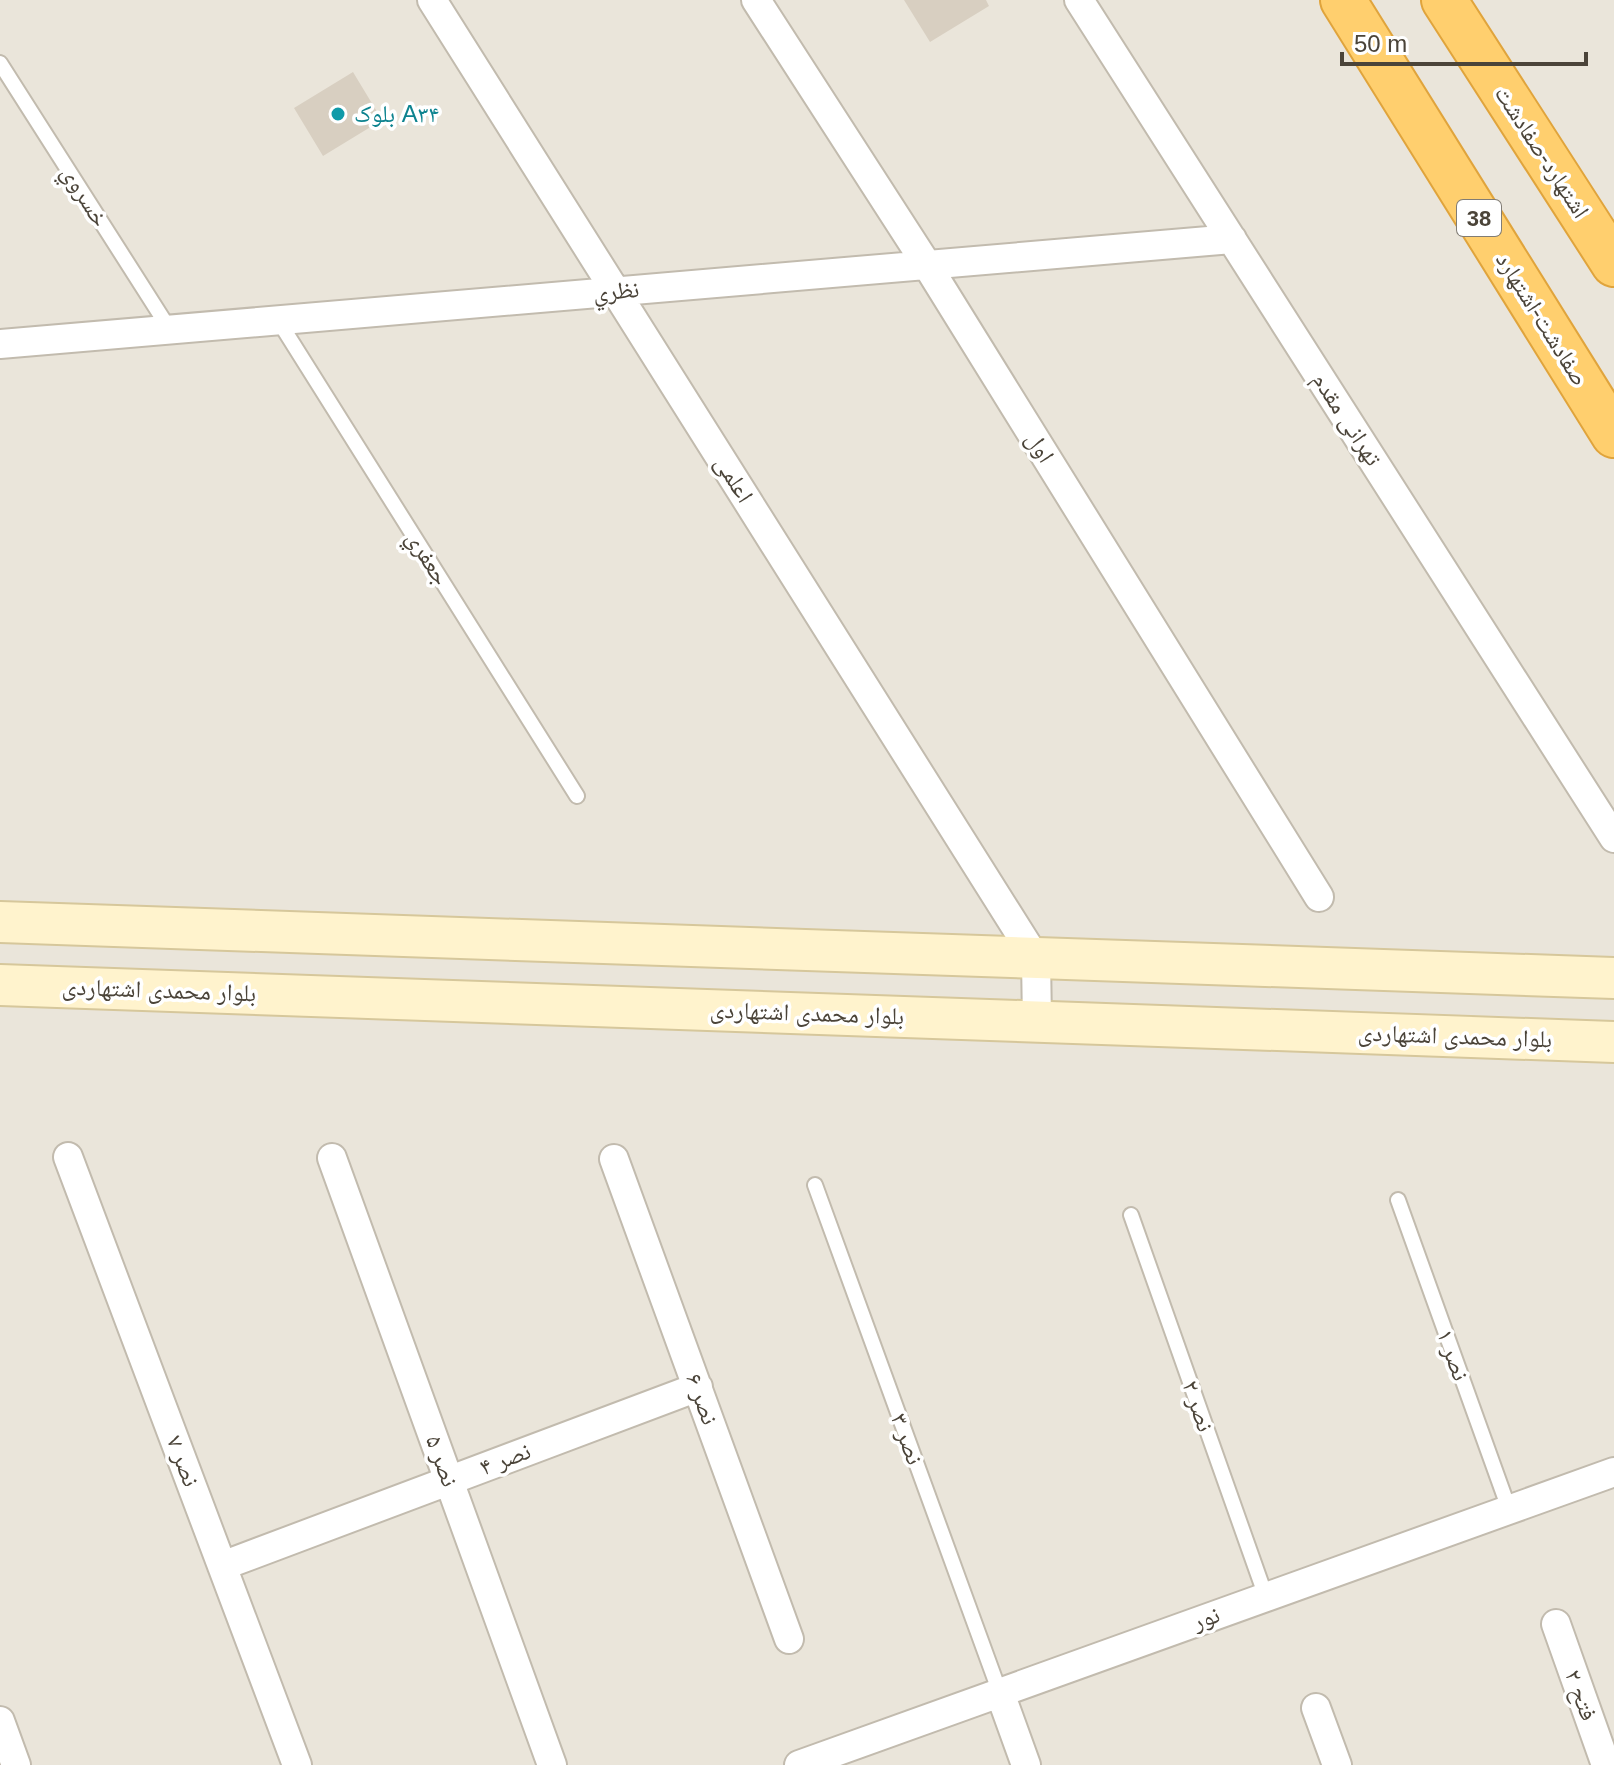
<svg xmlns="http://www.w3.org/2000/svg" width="1614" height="1765" viewBox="0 0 1614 1765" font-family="Helvetica,'Noto Naskh Arabic',sans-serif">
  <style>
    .residential { fill: #eae5da }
    .building { fill: #d8cfc1 }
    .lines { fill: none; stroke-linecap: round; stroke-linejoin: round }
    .lane-casing { stroke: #c2bbae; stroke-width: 18 }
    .street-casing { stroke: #c2bbae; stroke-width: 32 }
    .secondary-casing { stroke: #d6c79b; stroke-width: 44 }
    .highway-casing { stroke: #e0a43c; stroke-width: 48 }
    .lane { stroke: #fff; stroke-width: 14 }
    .street { stroke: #fff; stroke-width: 28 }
    .secondary { stroke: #fff3cd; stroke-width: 40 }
    .highway { stroke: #ffcf6e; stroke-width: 44 }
    .culture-dot { fill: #0f9aa8; stroke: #fff; stroke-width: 3 }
    .labels { text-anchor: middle; stroke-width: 7; stroke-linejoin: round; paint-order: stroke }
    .shield { fill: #fff; stroke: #817c74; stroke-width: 2 }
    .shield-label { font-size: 22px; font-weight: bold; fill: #4b4439 }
    .culture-label { font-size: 24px; fill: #0d838f; stroke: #fff; text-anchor: start }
    .street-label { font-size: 24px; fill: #4b4439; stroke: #fff }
  </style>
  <rect width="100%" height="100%" fill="#f6f3ec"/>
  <!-- residential -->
  <path class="residential" d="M 0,0 L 1614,0 L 1614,1765 L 0,1765 Z"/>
  <!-- building -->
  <path class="building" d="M 904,0 L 986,0 L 989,6 L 930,42 Z
    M 353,72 L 382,120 L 323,156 L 294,108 Z"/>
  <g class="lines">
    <defs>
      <path id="lane" d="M 0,63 L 170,330
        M 278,320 L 577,796
        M 815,1185 L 1000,1693
        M 1398,1200 L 1509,1509
        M 1131,1215 L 1266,1597"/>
      <path id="street" d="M 432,0 L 1036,959 L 1037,1021
        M 756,0 L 927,265 L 1319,897
        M 1079,0 L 1614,838
        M 0,344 L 1232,239
        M 68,1157 L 297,1765
        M 332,1158 L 552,1765
        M 614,1159 L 789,1639
        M 222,1566 L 698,1387
        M 1556,1624 L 1606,1765
        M 1000,1693 L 1026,1765
        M 1316,1708 L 1337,1765
        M 0,1721 L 16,1765
        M 799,1765 L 1614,1472"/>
      <path id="secondary" d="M 0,922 L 1614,978
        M 0,985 L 1614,1042"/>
      <path id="highway" d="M 1343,0 L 1614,435
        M 1444,0 L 1614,264"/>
    </defs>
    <!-- lane casing -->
    <use href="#lane" class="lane-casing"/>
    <!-- street casing -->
    <use href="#street" class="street-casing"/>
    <!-- secondary casing -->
    <use href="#secondary" class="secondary-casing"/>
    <!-- highway casing -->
    <use href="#highway" class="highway-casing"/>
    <!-- lane -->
    <use href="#lane" class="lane"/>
    <!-- street -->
    <use href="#street" class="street"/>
    <!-- secondary -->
    <use href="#secondary" class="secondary"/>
    <!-- highway -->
    <use href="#highway" class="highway"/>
  </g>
  <!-- markers -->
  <circle class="culture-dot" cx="338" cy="114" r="8"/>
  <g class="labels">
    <!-- shield labels -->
    <rect class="shield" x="1457" y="200" width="44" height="36" rx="6"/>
    <g class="shield-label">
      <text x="1479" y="226">38</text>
    </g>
    <!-- culture labels -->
    <g class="culture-label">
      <text x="354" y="122">بلوک A۳۴</text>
    </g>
    <!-- street labels -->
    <g class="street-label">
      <text transform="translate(1542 152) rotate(57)" y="8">اشتهارد-صفادشت</text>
      <text transform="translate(85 196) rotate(58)" y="8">خسروي</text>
      <text transform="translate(616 291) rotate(-5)" y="8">نظري</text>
      <text transform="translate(1542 319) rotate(58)" y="8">صفادشت-اشتهارد</text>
      <text transform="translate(1347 419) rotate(57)" y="8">تهرانی مقدم</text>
      <text transform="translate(1040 447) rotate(58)" y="8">اول</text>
      <text transform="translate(734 479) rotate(58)" y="8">اعلمی</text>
      <text transform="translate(428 558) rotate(58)" y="8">جعفري</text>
      <text transform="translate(159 990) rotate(2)" y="8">بلوار محمدی اشتهاردی</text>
      <text transform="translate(807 1013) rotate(2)" y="8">بلوار محمدی اشتهاردی</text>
      <text transform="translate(1455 1036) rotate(2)" y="8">بلوار محمدی اشتهاردی</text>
      <text transform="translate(1453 1355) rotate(70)" y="8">نصر ۱</text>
      <text transform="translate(702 1399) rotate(70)" y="8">نصر ۶</text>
      <text transform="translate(1198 1406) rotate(71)" y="8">نصر ۲</text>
      <text transform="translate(907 1439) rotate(70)" y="8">نصر ۳</text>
      <text transform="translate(505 1459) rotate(-21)" y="8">نصر ۴</text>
      <text transform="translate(183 1461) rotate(69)" y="8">نصر ۷</text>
      <text transform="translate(442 1461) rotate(70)" y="8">نصر ۵</text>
      <text transform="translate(1206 1618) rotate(-20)" y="8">نور</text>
      <text transform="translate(1581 1695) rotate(70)" y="8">فتح ۲</text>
    </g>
  </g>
  <!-- scale -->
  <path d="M1342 52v12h244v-12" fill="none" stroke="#4b4439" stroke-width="4"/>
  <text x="1354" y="52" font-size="24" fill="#4b4439" stroke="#ffffff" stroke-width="6" paint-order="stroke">50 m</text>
</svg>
